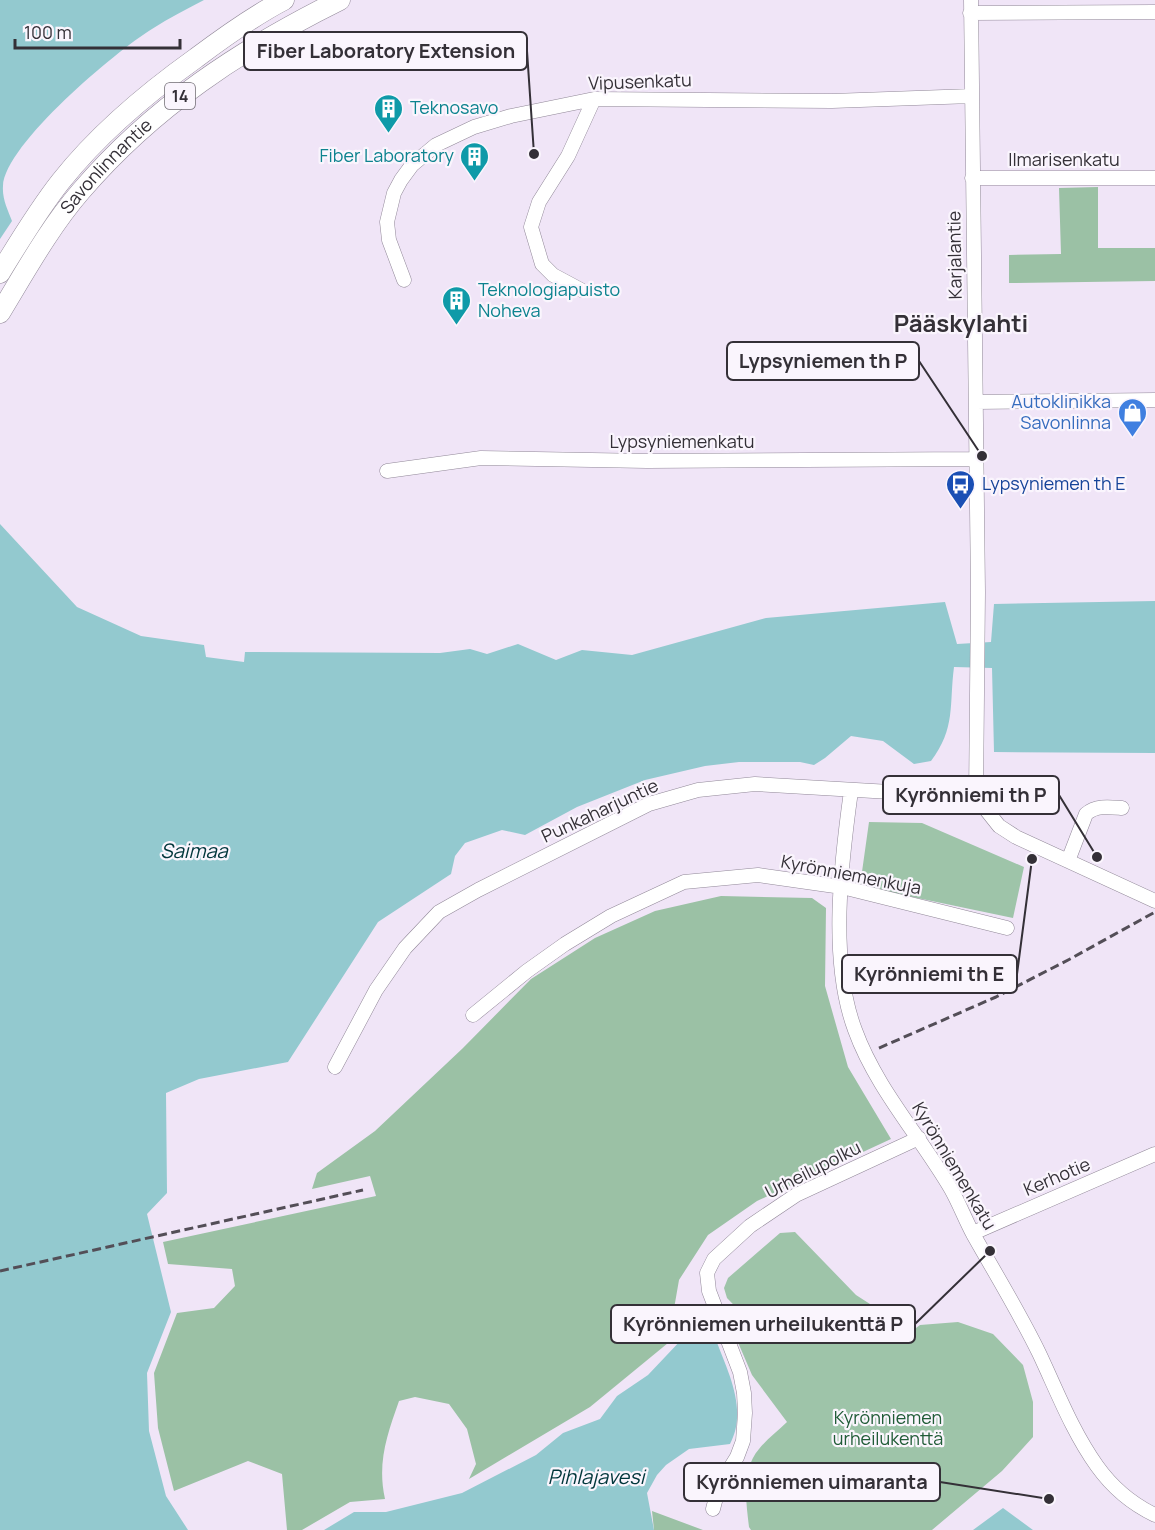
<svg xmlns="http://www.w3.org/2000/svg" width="1155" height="1530" viewBox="0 0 1155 1530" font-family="Manrope,sans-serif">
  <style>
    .green { fill: #9ec4a9 }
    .forest { fill: #9bc1a5 }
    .water { fill: #93c9cf }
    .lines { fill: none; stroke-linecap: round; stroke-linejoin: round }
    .minor-casing { stroke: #918898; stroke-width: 15 }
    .highway-casing { stroke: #918898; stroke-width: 21 }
    .minor { stroke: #fff; stroke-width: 14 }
    .highway { stroke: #fff; stroke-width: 20 }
    .rail { stroke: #534e57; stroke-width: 3; stroke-dasharray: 9 4.5; stroke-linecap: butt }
    .labels { text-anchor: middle; stroke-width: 4.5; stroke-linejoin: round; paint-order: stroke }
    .shield { fill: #faf5fd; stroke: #6f6b72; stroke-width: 1.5 }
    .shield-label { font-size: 16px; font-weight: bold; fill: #343037 }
    .street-label { font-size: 18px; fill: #343037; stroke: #faf5fd }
    .culture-label { font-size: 18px; fill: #0d838f; stroke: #faf5fd; text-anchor: start }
    .shop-label { font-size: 18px; fill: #366cbe; stroke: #faf5fd; text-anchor: end }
    .transit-label { font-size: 18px; fill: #164399; stroke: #faf5fd; text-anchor: start }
    .park-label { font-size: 18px; fill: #205c37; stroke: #faf5fd }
    .water-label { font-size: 20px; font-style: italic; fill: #00363b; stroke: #faf5fd }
    .district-label { font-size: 24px; font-weight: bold; fill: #343037; stroke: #faf5fd }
    .leader { fill: none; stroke: #343037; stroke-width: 2 }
    .callout-dot { fill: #343037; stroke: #faf5fd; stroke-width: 2 }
    .callout { fill: #faf5fd; stroke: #343037; stroke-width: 2 }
    .callout-label { font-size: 20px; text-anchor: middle; font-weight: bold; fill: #343037 }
  </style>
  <rect width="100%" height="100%" fill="#f0e5f7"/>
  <!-- green -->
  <path class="green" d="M 869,822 L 922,823 L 1024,867 L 1013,918 L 860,886 Z
    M 795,1232 L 856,1295 L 912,1331 L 920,1325 L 958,1322 L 993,1334 L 1023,1365 L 1033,1402 L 1033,1437 L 1002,1471 L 932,1530 L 751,1530 L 749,1527 C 746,1501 741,1470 759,1449 C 767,1439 778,1431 787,1422 L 752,1375 L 737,1340 L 758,1330 L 727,1298 L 724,1288 L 728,1278 L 780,1233 Z"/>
  <!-- forest -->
  <path class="forest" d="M 1098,187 L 1098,248 L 1155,248 L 1155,281 L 1009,283 L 1009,255 L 1061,254 L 1059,188 Z
    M 721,896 L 812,898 L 826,908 L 825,986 L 848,1067 L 891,1139 L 757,1201 L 708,1235 L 679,1280 L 668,1343 L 590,1407 L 469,1479 L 476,1464 L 467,1429 L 449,1404 L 415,1397 L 399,1401 C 387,1435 377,1463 385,1499 L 350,1502 L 302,1530 L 287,1530 L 282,1474 L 248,1461 L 174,1491 L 158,1428 L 154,1373 L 177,1313 L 214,1308 L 235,1286 L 232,1269 L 168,1264 L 163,1242 L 376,1196 L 370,1176 L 312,1189 L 317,1173 L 375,1131 L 463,1048 L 531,979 L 595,938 L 655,911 Z
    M 652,1511 L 703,1530 L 654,1530 Z"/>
  <!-- water -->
  <path class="water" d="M 0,0 L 204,0 C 187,9 169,18 152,29 C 116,51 5,144 3,186 C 2,199 8,210 12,221 L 0,239 Z
    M 0,524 L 77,607 L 141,636 L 204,645 L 206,657 L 244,662 L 245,652 L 440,653 L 470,649 L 487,654 L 518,644 L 556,660 L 582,650 L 632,655 L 766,618 L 945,602 L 957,644 L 991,642 L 994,604 L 1155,601 L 1155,753 L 994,752 L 992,668 L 954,667 C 949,705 956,728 931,761 L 914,764 L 883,741 L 851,736 L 825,758 L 814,765 L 800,762 L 739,762 L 705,766 L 645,780 L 577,807 L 525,835 L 502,830 L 465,843 L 455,856 L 451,874 L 378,922 L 288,1062 L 199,1079 L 166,1093 L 167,1193 L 147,1214 L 171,1312 L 147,1373 L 149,1431 L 166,1496 L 188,1530 L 0,1530 Z
    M 683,1338 L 716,1340 C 728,1372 748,1410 730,1444 L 689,1449 L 666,1465 L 657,1475 L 647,1493 L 654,1530 L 324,1530 L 354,1512 L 386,1512 L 462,1493 L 536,1455 L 563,1433 L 600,1419 L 617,1396 L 648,1375 Z
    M 1003,1508 L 1033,1530 L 973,1530 Z"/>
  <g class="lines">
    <defs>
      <path id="minor" d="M 971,0 L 978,592 L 976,797
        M 970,13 L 1155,12
        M 972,178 L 1155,178
        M 404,280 L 389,240 L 387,222 L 394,193 L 401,180 L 412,165 L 436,145 L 474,127 L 511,116 L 594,99 L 832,101 L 972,96
        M 581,290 L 553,275 L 542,264 L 531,227 L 539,202 L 568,156 L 594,99
        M 976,402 L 1155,400
        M 387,471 L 481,458 L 647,461 L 977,459
        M 851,791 C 841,863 829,961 855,1030 C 876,1088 920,1136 951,1189 C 959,1203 965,1219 973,1234 C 995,1273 1019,1312 1039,1353 C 1057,1391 1072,1431 1097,1466 C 1112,1487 1132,1504 1155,1515
        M 976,797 L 999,826 L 1016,837 L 1155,901
        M 1068,861 L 1086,814 C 1096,805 1110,807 1122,808
        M 473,1015 L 527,971 L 565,944 L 611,916 L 684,882 L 758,875 L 842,887 L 1007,928
        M 335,1067 L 376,990 L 405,948 L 439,912 L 478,890 L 649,804 L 698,790 L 755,784 L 976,797
        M 973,1233 L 1155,1154
        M 713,1509 L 719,1486 L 737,1457 L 743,1441 L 745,1413 L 744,1393 L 740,1372 L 709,1291 L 707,1273 L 714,1259 L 750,1226 L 796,1195 L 919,1138"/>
      <g id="highway">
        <path d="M 0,273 C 19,242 38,210 61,181 C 99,133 147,93 196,58 C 224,37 253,16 284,0"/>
        <path id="s1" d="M 0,313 C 25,272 49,228 81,191 C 153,107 241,49 340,0"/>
      </g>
    </defs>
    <!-- minor casing -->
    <use href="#minor" class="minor-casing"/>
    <!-- highway casing -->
    <use href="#highway" class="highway-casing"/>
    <!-- minor -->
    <use href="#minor" class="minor"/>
    <!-- highway -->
    <use href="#highway" class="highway"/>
    <!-- rail -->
    <path class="rail" d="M 879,1048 L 996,997 L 1070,959 L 1155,912
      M 0,1271 L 363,1190"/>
  </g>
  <!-- icons -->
  <defs>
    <symbol id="building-pin" viewBox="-11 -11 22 30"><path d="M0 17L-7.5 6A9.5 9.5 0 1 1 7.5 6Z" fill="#0f9aa8" stroke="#faf5fd"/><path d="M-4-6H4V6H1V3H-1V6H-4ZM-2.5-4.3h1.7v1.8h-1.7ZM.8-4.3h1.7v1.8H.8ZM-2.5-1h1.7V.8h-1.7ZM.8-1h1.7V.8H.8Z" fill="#fff"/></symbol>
    <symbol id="shop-pin" viewBox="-11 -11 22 30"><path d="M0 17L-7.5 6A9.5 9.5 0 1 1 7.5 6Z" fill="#3f7fe0" stroke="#faf5fd"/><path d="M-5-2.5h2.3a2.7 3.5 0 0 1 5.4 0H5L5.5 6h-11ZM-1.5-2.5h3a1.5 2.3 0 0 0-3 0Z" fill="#fff"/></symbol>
    <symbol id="bus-pin" viewBox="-11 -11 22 30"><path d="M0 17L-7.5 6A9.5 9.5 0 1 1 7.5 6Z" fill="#1a4fb4" stroke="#faf5fd"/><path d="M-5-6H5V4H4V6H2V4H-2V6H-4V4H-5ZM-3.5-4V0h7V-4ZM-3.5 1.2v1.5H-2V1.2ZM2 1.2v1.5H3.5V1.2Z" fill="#fff"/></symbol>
  </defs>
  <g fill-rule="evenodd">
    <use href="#building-pin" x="372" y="92" width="33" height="45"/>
    <use href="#building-pin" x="458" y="140" width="33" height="45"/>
    <use href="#building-pin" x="440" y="284" width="33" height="45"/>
    <use href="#shop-pin" x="1116" y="396" width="33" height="45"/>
    <use href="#bus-pin" x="944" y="468" width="33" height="45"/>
  </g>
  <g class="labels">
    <!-- shield labels -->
    <rect class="shield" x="165" y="83" width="30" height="26" rx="4.5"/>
    <g class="shield-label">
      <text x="180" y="102">14</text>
    </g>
    <!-- street labels -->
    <g class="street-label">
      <text transform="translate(640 82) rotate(-2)" y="6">Vipusenkatu</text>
      <text x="1064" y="166">Ilmarisenkatu</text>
      <text dy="6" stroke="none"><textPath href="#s1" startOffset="182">Savonlinnantie</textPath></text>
      <text transform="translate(955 255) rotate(-91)" y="6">Karjalantie</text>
      <text x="682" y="448">Lypsyniemenkatu</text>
      <text transform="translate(600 811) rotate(-25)" y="6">Punkaharjuntie</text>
      <text transform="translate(851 875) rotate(11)" y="6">Kyrönniemenkuja</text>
      <text transform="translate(954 1166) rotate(59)" y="6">Kyrönniemenkatu</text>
      <text transform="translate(813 1170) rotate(-27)" y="6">Urheilupolku</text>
      <text transform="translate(1057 1177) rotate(-23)" y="6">Kerhotie</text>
    </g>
    <!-- culture labels -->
    <g class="culture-label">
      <text x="410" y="114">Teknosavo</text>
      <text x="454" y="162" text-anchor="end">Fiber Laboratory</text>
      <text x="478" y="296">Teknologiapuisto<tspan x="478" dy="21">Noheva</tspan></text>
    </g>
    <!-- shop labels -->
    <g class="shop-label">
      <text x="1111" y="408">Autoklinikka<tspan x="1111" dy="21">Savonlinna</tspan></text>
    </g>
    <!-- transit labels -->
    <g class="transit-label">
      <text x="982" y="490">Lypsyniemen th E</text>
    </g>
    <!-- park labels -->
    <g class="park-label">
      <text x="888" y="1424">Kyrönniemen<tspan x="888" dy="21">urheilukenttä</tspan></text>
    </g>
    <!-- water labels -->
    <g class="water-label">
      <text x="194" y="858">Saimaa</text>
      <text x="596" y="1484">Pihlajavesi</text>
    </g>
    <!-- district labels -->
    <g class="district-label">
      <text x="961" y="332">Pääskylahti</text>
    </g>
  </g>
  <!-- callouts -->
  <path class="leader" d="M534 154L527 51M982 456L919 361M1097 857L1059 795M1032 859L1017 974M990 1251L915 1324M1049 1499L940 1482"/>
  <g class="callout-dot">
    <circle cx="534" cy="154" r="6"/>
    <circle cx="982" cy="456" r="6"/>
    <circle cx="1097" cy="857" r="6"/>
    <circle cx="1032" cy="859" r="6"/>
    <circle cx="990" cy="1251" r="6"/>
    <circle cx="1049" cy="1499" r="6"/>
  </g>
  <g class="callout">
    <rect x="244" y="32" width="283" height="38" rx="6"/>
    <rect x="727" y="342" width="192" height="38" rx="6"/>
    <rect x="883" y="776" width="176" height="38" rx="6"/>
    <rect x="842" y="955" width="175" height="38" rx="6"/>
    <rect x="611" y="1305" width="304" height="38" rx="6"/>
    <rect x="684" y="1463" width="256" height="38" rx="6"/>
  </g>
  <g class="callout-label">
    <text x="386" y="58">Fiber Laboratory Extension</text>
    <text x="823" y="368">Lypsyniemen th P</text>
    <text x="971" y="802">Kyrönniemi th P</text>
    <text x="929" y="981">Kyrönniemi th E</text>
    <text x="763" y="1331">Kyrönniemen urheilukenttä P</text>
    <text x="812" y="1489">Kyrönniemen uimaranta</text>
  </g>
  <!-- scale -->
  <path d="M15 39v9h165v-9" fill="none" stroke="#343037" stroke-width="3"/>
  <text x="24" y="39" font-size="18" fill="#343037" stroke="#faf5fd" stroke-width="4.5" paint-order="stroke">100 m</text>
</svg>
